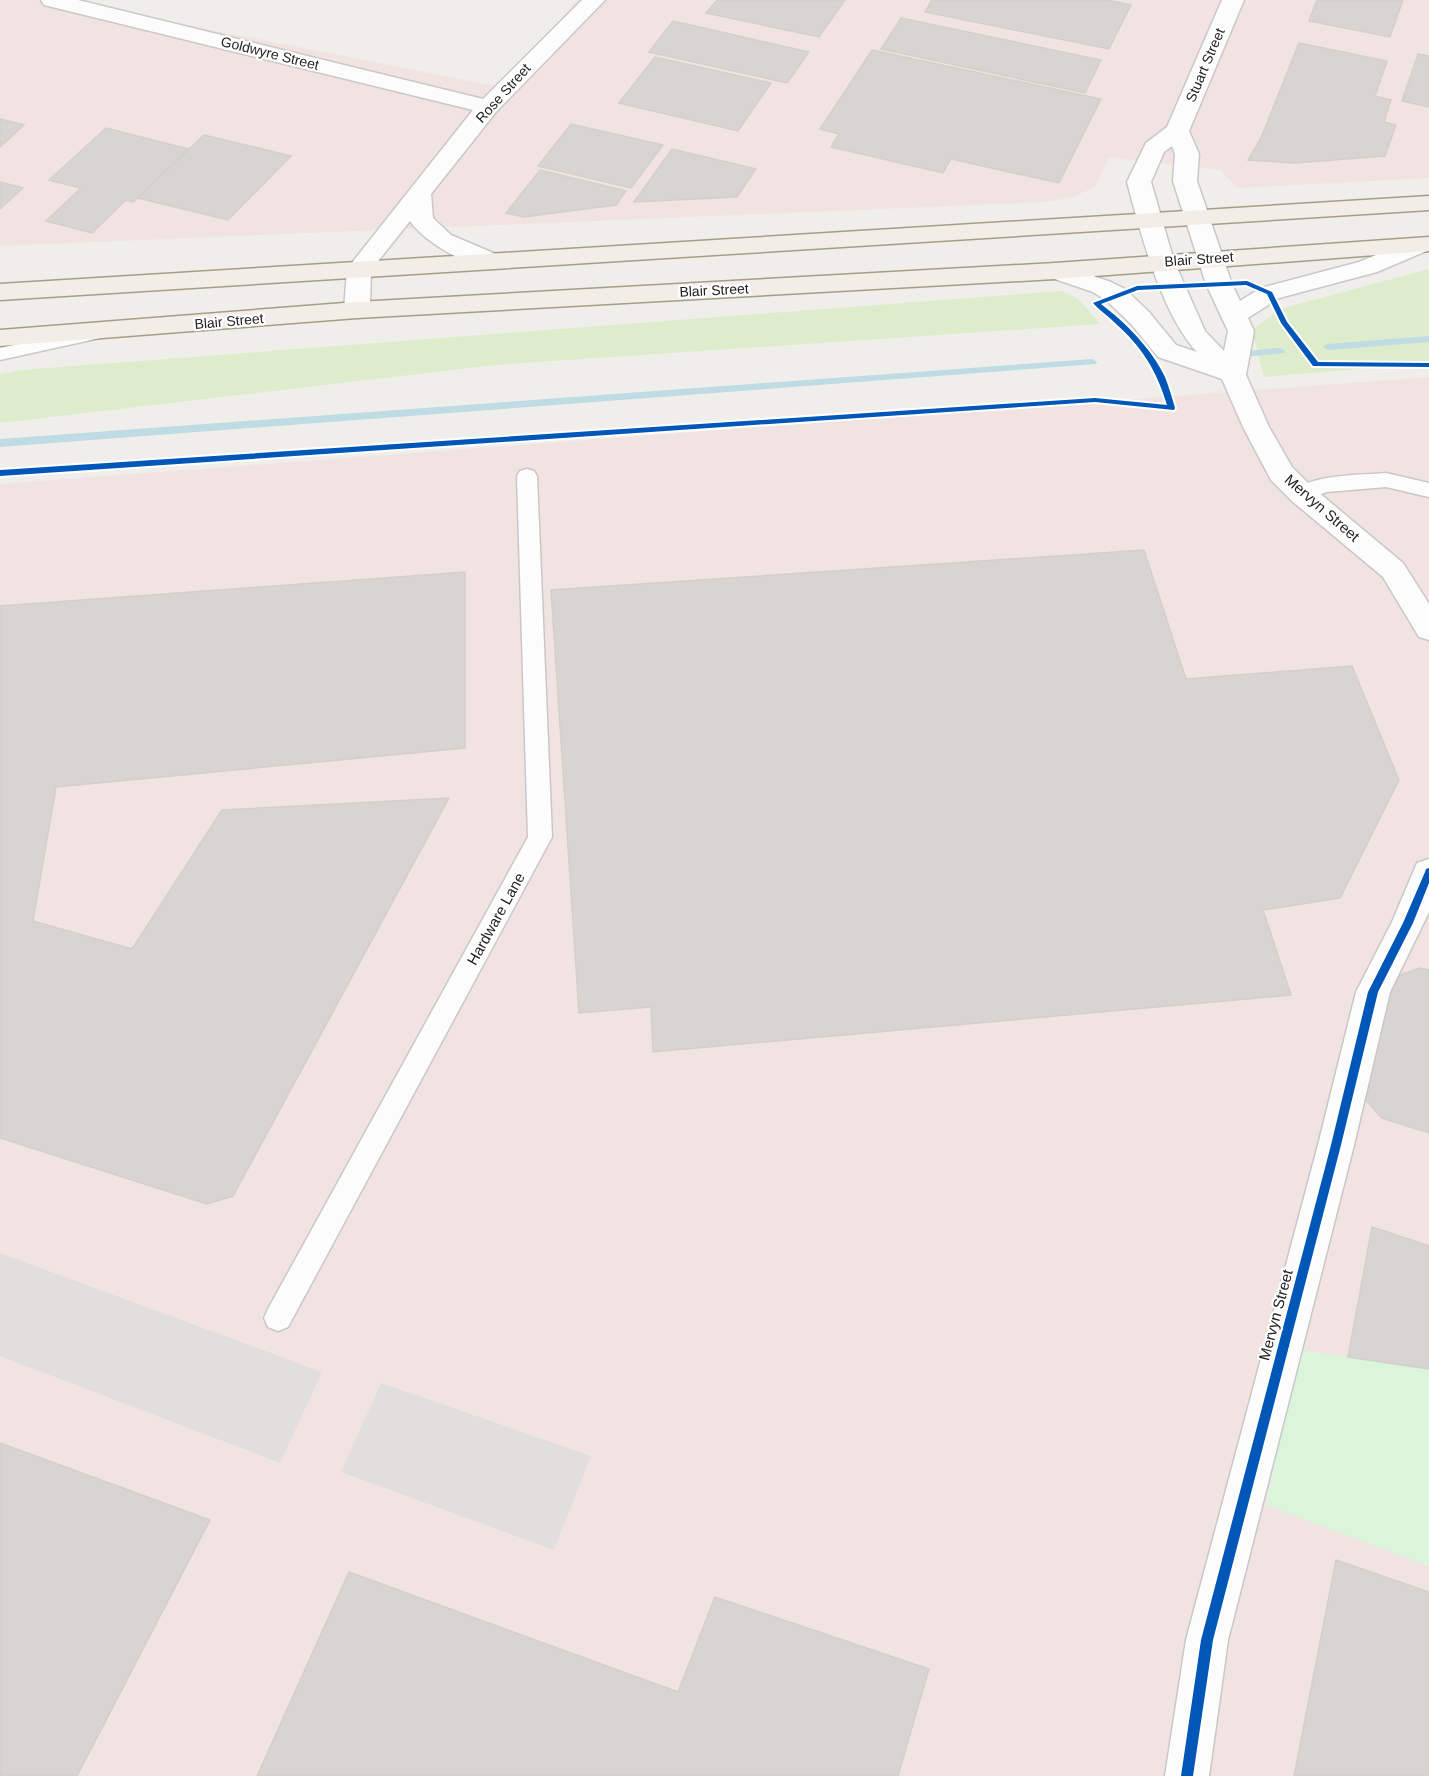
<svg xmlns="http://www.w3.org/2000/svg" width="1429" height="1776" viewBox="0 0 1429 1776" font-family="Arial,sans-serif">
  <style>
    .commercial { fill: #f1e3e1 }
    .grass { fill: #ddeccb }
    .park { fill: #daf5da }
    .parking { fill: #e0dfde }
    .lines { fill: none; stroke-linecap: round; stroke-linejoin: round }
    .stream { fill: #bfdbe3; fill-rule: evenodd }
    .building { fill: #d7d4d2; stroke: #d3d0cc; stroke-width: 1.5 }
    .service-casing { stroke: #c9c8c7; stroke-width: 3 }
    .minor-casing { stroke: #c9c8c7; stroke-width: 3 }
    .primary-casing { stroke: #a79c86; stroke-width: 3 }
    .service { fill: #fdfcfc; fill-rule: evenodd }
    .minor { fill: #fdfcfc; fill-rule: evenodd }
    .primary { fill: #f3ede7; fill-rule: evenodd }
    .cycleway-casing { stroke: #fff; stroke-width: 4 }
    .cycleway { fill: #0057b8; fill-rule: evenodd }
    .labels { text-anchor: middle; stroke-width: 4.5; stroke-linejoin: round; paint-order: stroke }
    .far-street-label { font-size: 14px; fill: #222; stroke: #fff }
    .street-label { font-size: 15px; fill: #222; stroke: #fff }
  </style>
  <rect width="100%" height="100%" fill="#f0eeeb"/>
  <!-- commercial -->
  <path class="commercial" d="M 0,0 L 61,0 L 505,88 L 577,0 L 1429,0 L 1429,178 L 1237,188 L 1220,170 L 1109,157 L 1095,187 L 1073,197 L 1046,202 L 0,246 Z
    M 1429,377 L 1429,1369 L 1299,1350 L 1266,1504 L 1429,1566 L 1429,1776 L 0,1776 L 0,484 Z"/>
  <!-- grass -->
  <path class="grass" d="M 1429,269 L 1429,363 L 1264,377 L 1252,330 L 1280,309 Z
    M 1061,291 L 1077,298 L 1101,324 L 495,365 L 0,423 L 0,374 L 21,370 Z"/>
  <!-- park -->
  <path class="park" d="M 1299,1350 L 1429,1369 L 1429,1566 L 1266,1505 Z"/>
  <!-- parking -->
  <path class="parking" d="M 0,1253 L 322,1372 L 280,1463 L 0,1356 Z
    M 381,1383 L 591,1456 L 554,1550 L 341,1472 Z"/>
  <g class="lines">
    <!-- stream -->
    <path class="stream" d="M 1429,336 L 1429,342 L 1328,350 L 1323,347 L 1328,344 Z
      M 1280,348 L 1285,351 L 1284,353 L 1244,357 L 1239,354 L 1244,351 Z
      M 1092,359 L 1097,362 L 1096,364 L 0,447 L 0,439 Z"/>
  </g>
  <!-- building -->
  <path class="building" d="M 717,0 L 845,0 L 819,37 L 706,13 Z
    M 932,0 L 1108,0 L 1131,5 L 1109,49 L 925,12 Z
    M 1317,0 L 1403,0 L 1390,37 L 1309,21 Z
    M 901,18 L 1101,60 L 1085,93 L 881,49 Z
    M 673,21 L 809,52 L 787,83 L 649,52 Z
    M 1299,43 L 1387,61 L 1375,96 L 1391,100 L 1384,122 L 1396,125 L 1385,156 L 1295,163 L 1248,160 L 1261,138 Z
    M 872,50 L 1101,99 L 1059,183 L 951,159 L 943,173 L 831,147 L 839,134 L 820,129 Z
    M 1418,54 L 1429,56 L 1429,107 L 1402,101 Z
    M 655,57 L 771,83 L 738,131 L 619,103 Z
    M 0,119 L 24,125 L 0,147 Z
    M 571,124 L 663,145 L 631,188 L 538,166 Z
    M 106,128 L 188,149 L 133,202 L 126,200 L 92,233 L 46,221 L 81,188 L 49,180 Z
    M 204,135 L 291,156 L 228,220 L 138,198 Z
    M 672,149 L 756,169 L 737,197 L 634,202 Z
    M 540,170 L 626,191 L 616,205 L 524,217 L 506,213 Z
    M 0,182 L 23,188 L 0,209 Z
    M 1144,550 L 1186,679 L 1352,666 L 1399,780 L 1340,898 L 1263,910 L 1291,995 L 653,1052 L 651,1007 L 579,1013 L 551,590 Z
    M 465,572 L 465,748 L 56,787 L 33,921 L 132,949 L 222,810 L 449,798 L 233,1196 L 207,1204 L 0,1138 L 0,606 Z
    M 1420,968 L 1429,970 L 1429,1133 L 1382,1118 L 1362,1096 L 1394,977 Z
    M 1372,1227 L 1429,1246 L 1429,1369 L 1348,1357 Z
    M 0,1443 L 210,1520 L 77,1776 L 0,1776 Z
    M 1336,1560 L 1429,1592 L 1429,1776 L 1294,1776 Z
    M 349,1572 L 678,1692 L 715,1597 L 929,1669 L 898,1776 L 257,1776 Z"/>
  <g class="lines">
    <defs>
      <path id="service" d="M 93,328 L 100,330 L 102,334 L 100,338 L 0,360 L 0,348 Z
        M 527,469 L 534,471 L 537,476 L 552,837 L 288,1327 L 278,1331 L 268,1327 L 264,1318 L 268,1309 L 528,837 L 517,476 L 520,471 Z
        M 1386,473 L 1429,483 L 1429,497 L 1386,487 L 1327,492 L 1302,501 L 1295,499 L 1292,494 C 1304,474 1364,475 1386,473 Z"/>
      <path id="minor" d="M 41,0 L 78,0 L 483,99 L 582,0 L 605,0 L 496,112 L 431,194 L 433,218 L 451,235 L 498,255 L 501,260 L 498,265 C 473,272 424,242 410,221 L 371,270 L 370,310 L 366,316 L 357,318 L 348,316 L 344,310 L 347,269 L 473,110 L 44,5 Z
        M 1222,0 L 1244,0 L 1189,131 L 1199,154 L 1197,181 L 1232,284 L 1240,301 L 1261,288 L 1359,262 L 1414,239 L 1429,238 L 1429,250 L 1377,272 L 1279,298 L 1248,318 L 1254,331 L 1246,375 L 1269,427 L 1292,467 L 1312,487 L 1403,563 L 1429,604 L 1429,640 L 1419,637 L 1383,577 L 1292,501 L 1271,480 L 1243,427 L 1222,379 L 1158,357 L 1131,324 L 1107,301 L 1093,292 L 1046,276 L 1043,271 L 1046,266 L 1055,263 L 1111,282 L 1125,289 L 1149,312 L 1176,345 L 1197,352 C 1162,315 1140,232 1127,182 L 1146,143 L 1167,127 ZM 1172,146 L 1175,154 L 1173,181 L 1206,284 L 1228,331 L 1224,351 L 1205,331 L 1174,261 L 1151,182 L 1164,152 Z
        M 1429,859 L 1429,912 L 1390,992 L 1354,1145 L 1228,1640 L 1209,1776 L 1165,1776 L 1186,1640 L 1318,1145 L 1356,992 L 1392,922 L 1417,863 Z"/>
      <path id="primary" d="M 1429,196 L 1429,210 L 0,300 L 0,284 Z
        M 1429,237 L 1429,251 L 1055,279 L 357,318 L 0,346 L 0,330 L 357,302 L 1055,263 Z"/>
    </defs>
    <!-- service casing -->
    <use href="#service" class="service-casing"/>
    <!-- minor casing -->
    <use href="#minor" class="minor-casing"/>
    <!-- primary casing -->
    <use href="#primary" class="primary-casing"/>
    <!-- service -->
    <use href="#service" class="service"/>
    <!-- minor -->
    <use href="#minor" class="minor"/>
    <!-- primary -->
    <use href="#primary" class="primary"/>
    <defs>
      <path id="cycleway" d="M 1247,281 L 1272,292 L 1287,322 L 1318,362 L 1429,363 L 1429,367 L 1313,366 L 1281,323 L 1267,294 L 1246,285 L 1138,290 L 1101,304 C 1126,323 1151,348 1165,377 C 1169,387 1172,398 1175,408 L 1174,410 L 1095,402 L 0,476 L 0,470 L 1095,398 L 1167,405 C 1156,369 1142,347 1114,322 C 1107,315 1099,310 1093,303 L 1137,286 Z
        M 1429,868 L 1429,883 L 1413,923 L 1378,992 L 1341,1145 L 1213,1640 L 1193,1776 L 1181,1776 L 1201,1640 L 1331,1145 L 1368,992 L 1403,923 L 1425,872 L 1426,869 Z"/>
    </defs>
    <!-- cycleway casing -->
    <use href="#cycleway" class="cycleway-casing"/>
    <!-- cycleway -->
    <use href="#cycleway" class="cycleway"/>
  </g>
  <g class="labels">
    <!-- far-street labels -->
    <g class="far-street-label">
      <text transform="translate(270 53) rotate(14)" y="5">Goldwyre Street</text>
      <text transform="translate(1205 65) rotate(-67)" y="5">Stuart Street</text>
      <text transform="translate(503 93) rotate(-48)" y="5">Rose Street</text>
      <text transform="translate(1199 259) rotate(-4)" y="5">Blair Street</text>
      <text transform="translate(714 290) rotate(-3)" y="5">Blair Street</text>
      <text transform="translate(229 321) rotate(-5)" y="5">Blair Street</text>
    </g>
    <!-- street labels -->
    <g class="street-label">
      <text transform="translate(1322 508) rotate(41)" y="5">Mervyn Street</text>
      <text transform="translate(496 919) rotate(-61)" y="5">Hardware Lane</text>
      <text transform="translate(1276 1315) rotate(-75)" y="5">Mervyn Street</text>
    </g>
  </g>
</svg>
